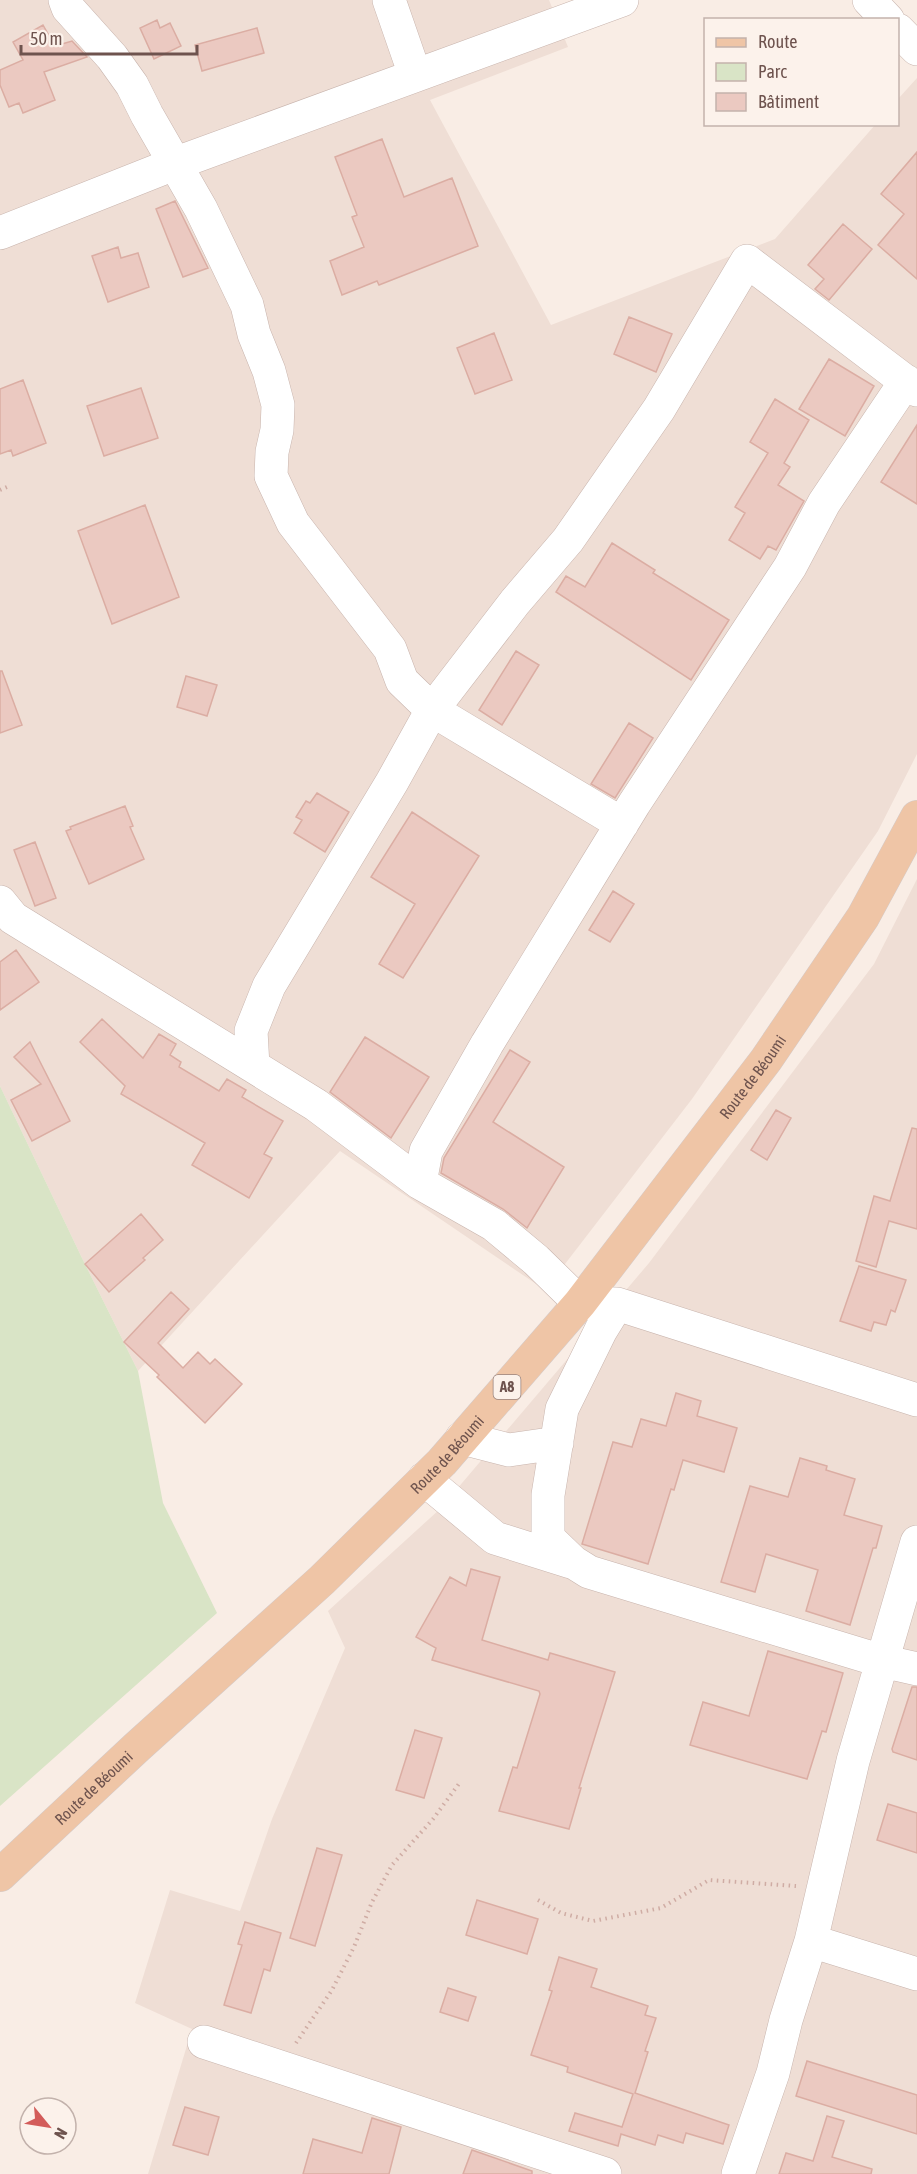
<svg xmlns="http://www.w3.org/2000/svg" width="917" height="2174" viewBox="0 0 917 2174" font-family="'Asap Condensed',sans-serif">
  <style>
    .residential { fill: #efded5 }
    .green { fill: #d9e4c6 }
    .building { fill: #ebc9c1; stroke: #dbada3; stroke-width: 1.5 }
    .lines { fill: none; stroke-linecap: round; stroke-linejoin: round }
    .minor-casing { stroke: #c8b4ad; stroke-width: 34 }
    .major-casing { stroke: #d4cbca; stroke-width: 34 }
    .path { stroke: #cfaca4; stroke-width: 4; stroke-dasharray: 1.5 4.5; stroke-linecap: butt }
    .minor { stroke: #fff; stroke-width: 33 }
    .major { stroke: #efc5a6; stroke-width: 33 }
    .labels { text-anchor: middle; stroke-width: 5; stroke-linejoin: round; paint-order: stroke }
    .shield { fill: #fcf2eb; stroke: #99837d; stroke-width: 1.5 }
    .shield-label { font-size: 15px; font-weight: bold; fill: #6e534e }
    .street-label { font-size: 16px; fill: #6e534e; stroke: #fcf2eb }
  </style>
  <rect width="100%" height="100%" fill="#f9ede5"/>
  <!-- residential -->
  <path class="residential" d="M 0,0 L 549,0 L 568,47 L 430,100 L 551,325 L 775,239 L 875,125 L 898,124 L 898,99 L 917,78 L 917,754 L 878,831 L 692,1099 L 545,1290 L 340,1151 L 138,1371 L 81,1256 L 0,1086 Z
    M 917,879 L 917,2174 L 148,2174 L 192,2029 L 135,2003 L 170,1890 L 240,1911 L 272,1819 L 345,1648 L 328,1611 L 440,1509 L 649,1263 L 874,964 Z"/>
  <!-- green -->
  <path class="green" d="M 0,1086 L 81,1256 L 138,1371 L 163,1503 L 217,1613 L 0,1806 Z"/>
  <!-- building -->
  <path class="building" d="M 157,20 L 160,28 L 170,23 L 181,46 L 154,59 L 140,28 Z
    M 43,25 L 55,46 L 72,41 L 87,57 L 44,72 L 55,100 L 23,113 L 19,103 L 9,107 L 0,85 L 0,70 L 23,60 L 13,42 Z
    M 257,28 L 264,53 L 202,71 L 195,45 Z
    M 382,139 L 404,197 L 452,178 L 478,246 L 379,285 L 377,281 L 342,295 L 330,261 L 364,247 L 352,217 L 357,215 L 335,157 Z
    M 917,152 L 917,279 L 878,245 L 904,214 L 881,194 Z
    M 175,201 L 208,268 L 183,277 L 156,209 Z
    M 843,224 L 872,249 L 829,300 L 815,289 L 824,279 L 808,265 Z
    M 118,247 L 121,258 L 138,253 L 149,287 L 108,302 L 92,256 Z
    M 629,317 L 672,334 L 656,372 L 614,354 Z
    M 494,333 L 512,380 L 475,394 L 457,348 Z
    M 829,359 L 874,386 L 845,436 L 799,409 Z
    M 23,380 L 46,443 L 13,456 L 11,450 L 0,454 L 0,389 Z
    M 141,388 L 158,438 L 104,456 L 87,406 Z
    M 775,399 L 809,420 L 784,463 L 790,467 L 778,485 L 804,501 L 776,550 L 768,546 L 760,559 L 729,540 L 745,513 L 735,507 L 768,453 L 750,442 Z
    M 917,425 L 917,504 L 881,482 Z
    M 145,505 L 179,597 L 112,624 L 78,531 Z
    M 612,543 L 655,570 L 653,573 L 729,620 L 691,680 L 556,592 L 566,576 L 585,587 Z
    M 516,651 L 539,665 L 502,725 L 479,710 Z
    M 0,671 L 2,671 L 22,725 L 0,733 Z
    M 186,676 L 217,685 L 207,716 L 177,707 Z
    M 629,723 L 653,738 L 615,798 L 591,784 Z
    M 317,793 L 349,812 L 325,852 L 294,833 L 302,820 L 296,817 L 306,801 L 310,803 Z
    M 125,806 L 133,826 L 130,827 L 144,859 L 89,884 L 66,831 L 71,829 L 70,827 Z
    M 412,812 L 479,856 L 403,978 L 379,964 L 415,904 L 371,877 Z
    M 35,842 L 56,898 L 35,906 L 14,850 Z
    M 613,891 L 634,904 L 610,942 L 589,930 Z
    M 16,950 L 39,982 L 0,1010 L 0,962 Z
    M 102,1019 L 143,1058 L 159,1034 L 176,1044 L 170,1055 L 181,1062 L 179,1067 L 219,1091 L 227,1079 L 246,1090 L 242,1097 L 283,1121 L 264,1154 L 272,1158 L 249,1198 L 192,1165 L 205,1143 L 121,1094 L 125,1086 L 80,1042 Z
    M 365,1037 L 429,1077 L 391,1138 L 330,1092 Z
    M 30,1042 L 70,1121 L 32,1141 L 11,1100 L 41,1084 L 14,1057 Z
    M 510,1050 L 530,1062 L 493,1122 L 564,1167 L 527,1228 L 503,1209 L 441,1173 L 444,1158 Z
    M 776,1110 L 791,1118 L 767,1160 L 751,1150 Z
    M 912,1128 L 917,1129 L 917,1229 L 889,1221 L 876,1267 L 856,1261 L 874,1196 L 890,1201 Z
    M 141,1214 L 163,1240 L 143,1258 L 145,1260 L 109,1292 L 85,1264 Z
    M 859,1266 L 906,1280 L 895,1312 L 891,1310 L 886,1325 L 874,1322 L 871,1331 L 840,1321 Z
    M 171,1292 L 189,1309 L 158,1343 L 183,1368 L 198,1352 L 210,1364 L 215,1359 L 242,1384 L 205,1423 L 157,1377 L 159,1375 L 124,1342 Z
    M 676,1393 L 701,1401 L 697,1416 L 737,1428 L 724,1472 L 683,1460 L 674,1490 L 671,1489 L 648,1564 L 582,1544 L 613,1442 L 632,1447 L 641,1419 L 666,1426 Z
    M 800,1458 L 827,1466 L 826,1470 L 855,1479 L 844,1515 L 882,1526 L 876,1548 L 873,1548 L 850,1625 L 806,1611 L 818,1570 L 766,1554 L 755,1592 L 721,1582 L 750,1486 L 788,1497 Z
    M 471,1569 L 500,1577 L 482,1640 L 548,1660 L 550,1653 L 615,1672 L 579,1788 L 581,1788 L 569,1829 L 499,1811 L 513,1767 L 517,1768 L 540,1694 L 539,1691 L 432,1660 L 436,1648 L 416,1637 L 450,1577 L 466,1586 Z
    M 768,1651 L 843,1673 L 826,1732 L 822,1731 L 807,1779 L 690,1745 L 703,1702 L 749,1716 Z
    M 912,1687 L 917,1687 L 917,1760 L 893,1752 L 892,1749 Z
    M 415,1730 L 442,1738 L 424,1798 L 396,1790 Z
    M 888,1804 L 917,1813 L 917,1853 L 877,1840 Z
    M 317,1848 L 342,1855 L 315,1946 L 290,1938 Z
    M 477,1900 L 538,1919 L 527,1954 L 466,1935 Z
    M 245,1922 L 281,1933 L 270,1971 L 264,1969 L 251,2013 L 224,2005 L 242,1945 L 238,1944 Z
    M 559,1957 L 597,1969 L 591,1987 L 648,2006 L 645,2015 L 656,2018 L 645,2051 L 648,2052 L 635,2093 L 729,2125 L 723,2144 L 686,2133 L 683,2143 L 658,2135 L 655,2145 L 621,2134 L 618,2146 L 569,2131 L 575,2113 L 622,2127 L 633,2094 L 567,2072 L 568,2067 L 531,2055 L 552,1991 L 549,1990 Z
    M 448,1988 L 476,1997 L 468,2021 L 440,2012 Z
    M 807,2061 L 917,2095 L 917,2134 L 796,2096 Z
    M 185,2107 L 219,2117 L 208,2155 L 173,2145 Z
    M 827,2116 L 844,2121 L 832,2157 L 872,2169 L 871,2174 L 779,2174 L 786,2153 L 813,2161 Z
    M 372,2118 L 401,2127 L 389,2174 L 303,2174 L 313,2139 L 362,2153 Z
    M 472,2150 L 532,2171 L 532,2174 L 463,2174 Z"/>
  <g class="lines">
    <defs>
      <path id="minor" d="M 65,0 L 68,8 L 112,57 L 132,85 L 147,115 L 201,209 L 247,305 L 254,334 L 269,371 L 278,405 L 277,430 L 272,452 L 271,476 L 293,523 L 390,649 L 402,681 L 432,710 L 622,824
        M 389,0 L 415,75
        M 869,0 L 888,20
        M 898,30 L 917,49
        M 0,233 L 174,164 L 622,0
        M 0,902 L 13,918 L 316,1105 L 420,1183 L 494,1225 L 536,1260 L 580,1303 L 617,1304 L 917,1400
        M 253,1066 L 251,1031 L 269,986 L 392,782 L 432,710 L 515,602 L 568,540 L 659,409 L 747,261 L 917,390
        M 420,1183 L 426,1151 L 487,1044 L 634,804 L 790,567 L 824,503 L 906,381
        M 617,1304 L 601,1330 L 562,1409 L 548,1495 L 548,1538 L 573,1562 L 589,1572 L 882,1661 L 917,1669
        M 462,1438 L 509,1450 L 557,1443
        M 424,1479 L 495,1538 L 571,1562
        M 811,1941 L 917,1974
        M 204,2042 L 605,2174
        M 738,2174 L 773,2073 L 786,2020 L 811,1941 L 853,1761 L 917,1542"/>
      <g id="major">
        <path id="s1" d="M 0,1875 L 137,1747 L 322,1580 L 442,1462 L 580,1303 L 766,1060 L 863,917 L 917,817"/>
      </g>
    </defs>
    <!-- minor casing -->
    <use href="#minor" class="minor-casing"/>
    <!-- major casing -->
    <use href="#major" class="major-casing"/>
    <!-- path -->
    <path class="path" d="M 0,490 L 9,486
      M 538,1900 L 561,1913 L 593,1921 L 661,1908 L 709,1880 L 796,1886
      M 296,2043 L 332,1990 L 354,1947 L 372,1902 L 392,1865 L 433,1819 L 461,1781"/>
    <!-- minor -->
    <use href="#minor" class="minor"/>
    <!-- major -->
    <use href="#major" class="major"/>
  </g>
  <g class="labels">
    <!-- shield labels -->
    <rect class="shield" x="493.5" y="1375" width="27" height="24" rx="4.5"/>
    <g class="shield-label">
      <text x="507" y="1392">A8</text>
    </g>
    <!-- street labels -->
    <g class="street-label">
      <text dy="6" stroke="none"><textPath href="#s1" startOffset="1100">Route de Béoumi</textPath></text>
      <text dy="6" stroke="none"><textPath href="#s1" startOffset="614">Route de Béoumi</textPath></text>
      <text dy="6" stroke="none"><textPath href="#s1" startOffset="128">Route de Béoumi</textPath></text>
    </g>
  </g>
  <!-- legend -->
  <rect x="704" y="18" width="195" height="108" fill="#fcf2eb" stroke="#c3b2ac" stroke-width="1.5"/>
  <rect x="716" y="38" width="30" height="9" fill="#efc5a6" stroke="#c3b2ac" stroke-width="1.5"/>
  <text x="758" y="48" font-size="18" fill="#6e534e">Route</text>
  <rect x="716" y="63" width="30" height="18" fill="#d9e4c6" stroke="#c3b2ac" stroke-width="1.5"/>
  <text x="758" y="78" font-size="18" fill="#6e534e">Parc</text>
  <rect x="716" y="93" width="30" height="18" fill="#ebc9c1" stroke="#c3b2ac" stroke-width="1.5"/>
  <text x="758" y="108" font-size="18" fill="#6e534e">Bâtiment</text>
  <!-- north arrow -->
  <g transform="translate(48 2126) rotate(120)"><circle r="28" fill="#fcf2eb" stroke="#c3b2ac" stroke-width="1.5"/>
  <path d="M0-4.5L10 22L0 15L-10 22Z" fill="#d35c5a"/>
  <text y="-9" font-size="16" font-weight="bold" text-anchor="middle" fill="#6e534e">N</text>
  </g>
  <!-- scale -->
  <path d="M21 45v9h176v-9" fill="none" stroke="#6e534e" stroke-width="3"/>
  <text x="30" y="45" font-size="18" fill="#6e534e" stroke="#fcf2eb" stroke-width="4.5" paint-order="stroke">50 m</text>
</svg>
